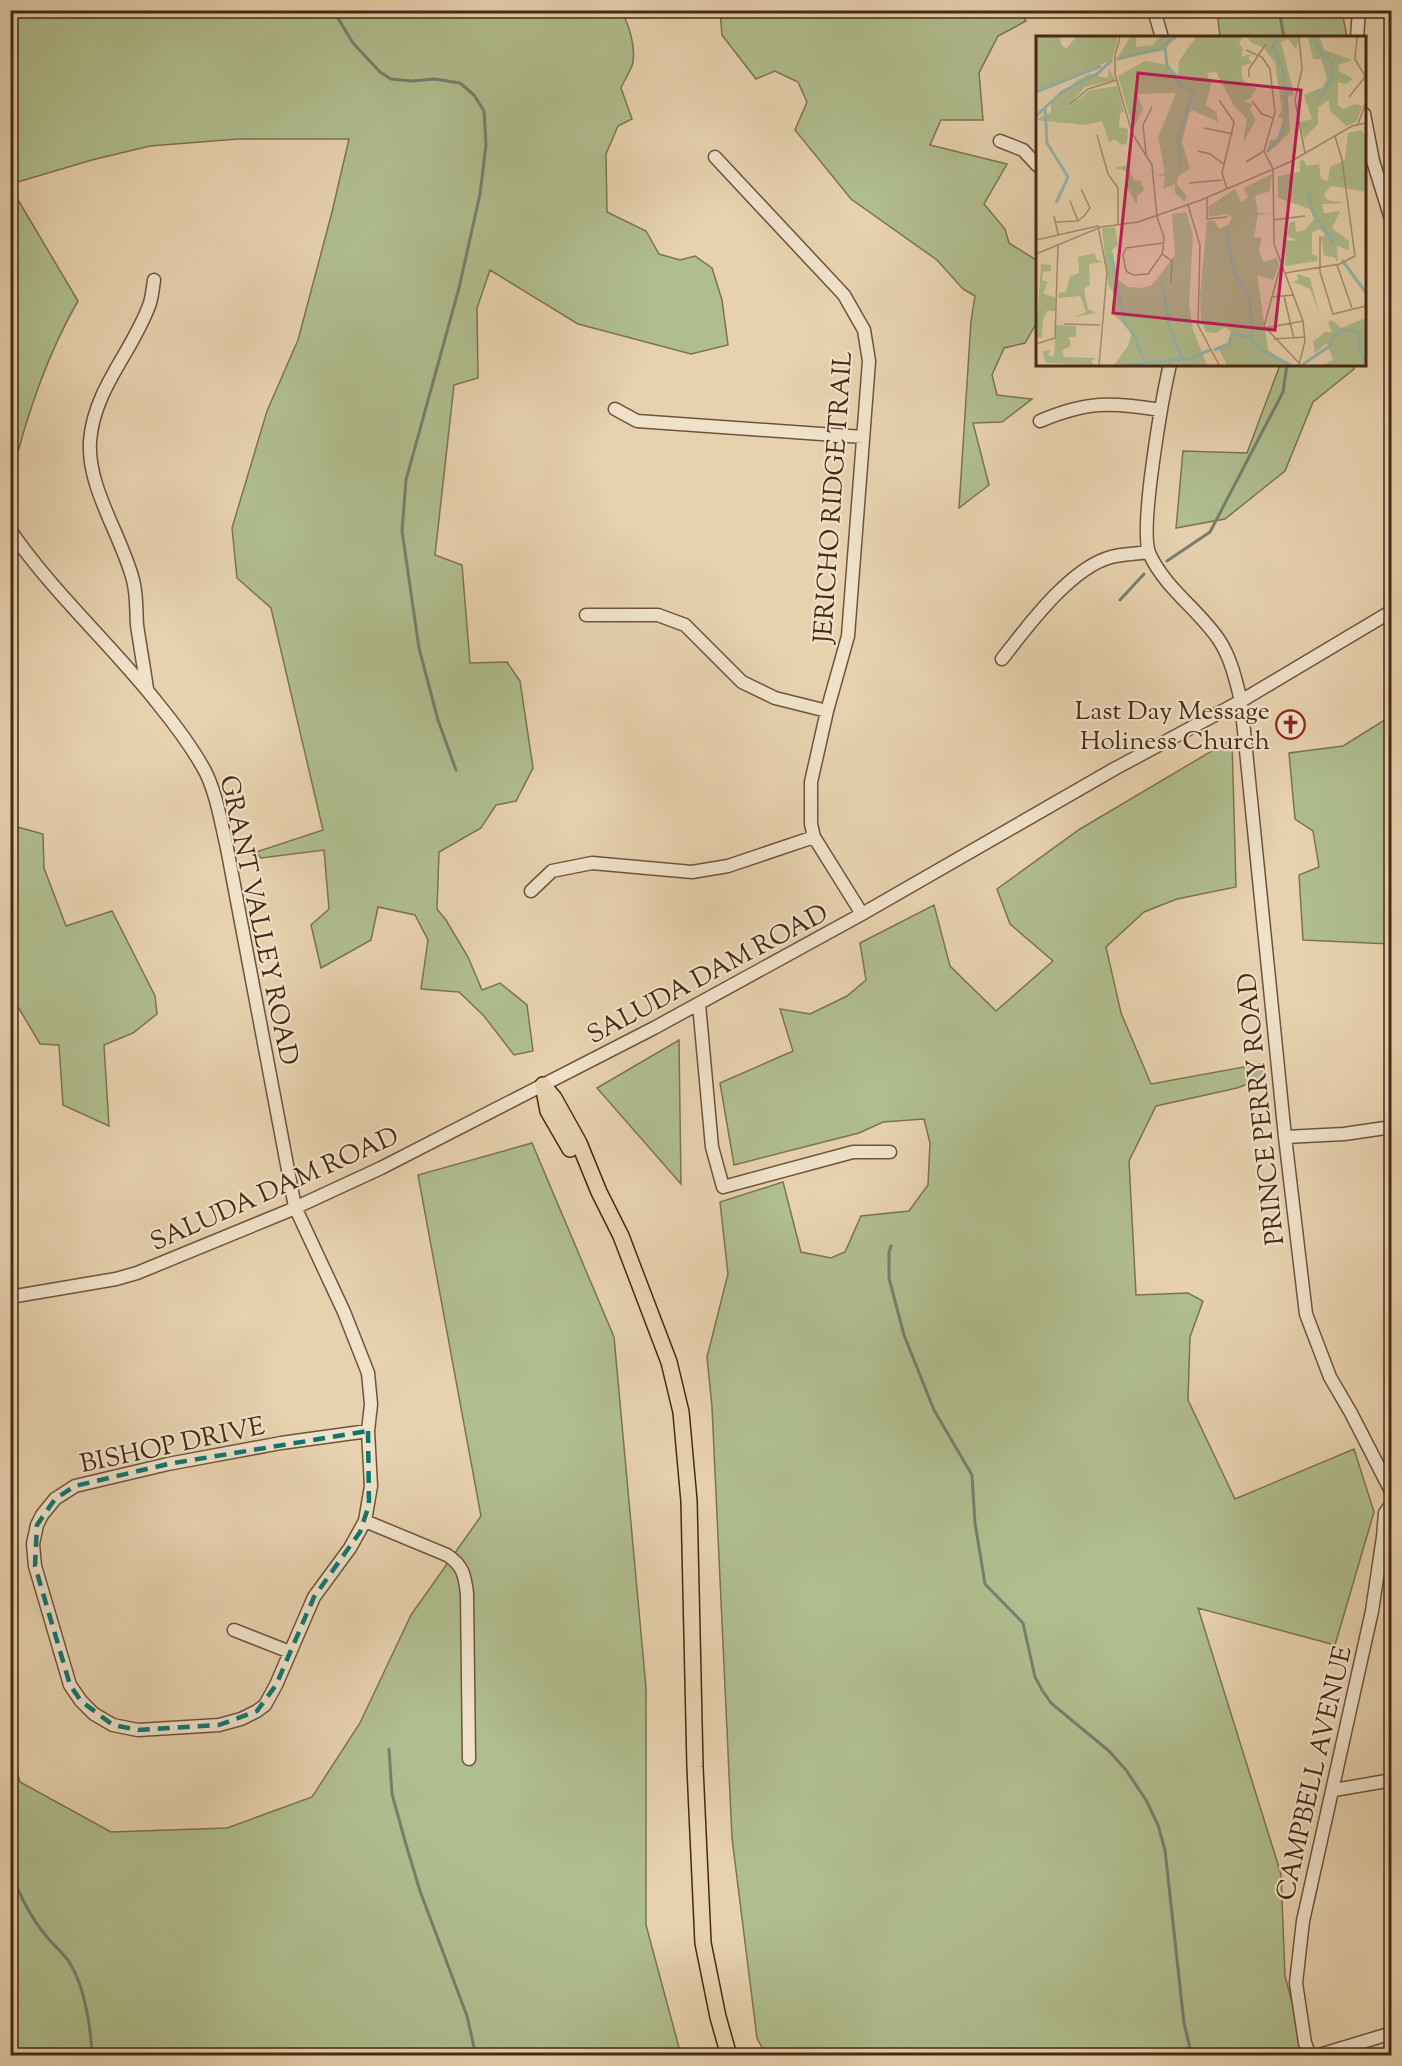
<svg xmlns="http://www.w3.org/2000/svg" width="1402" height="2066" viewBox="0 0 1402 2066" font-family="'Sorts Mill Goudy',serif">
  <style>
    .green { fill: #b0bd8e; stroke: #7c7352; stroke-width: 1.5 }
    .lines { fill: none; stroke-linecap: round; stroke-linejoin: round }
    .stream { stroke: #787e70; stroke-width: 3 }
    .minor-casing { stroke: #70533b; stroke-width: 15 }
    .major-casing { stroke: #492915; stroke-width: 18 }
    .minor { stroke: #efe1ca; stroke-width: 12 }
    .major { stroke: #e7d1ae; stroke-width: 15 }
    .marked { fill: none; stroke: #0f766e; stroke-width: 4.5; stroke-dasharray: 12 8; stroke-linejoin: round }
    .labels { text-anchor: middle; stroke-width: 4.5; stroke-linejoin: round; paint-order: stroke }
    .street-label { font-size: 26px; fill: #492915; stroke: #efe1ca }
    .poi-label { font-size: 26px; fill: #492915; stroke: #efe1ca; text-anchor: end }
    .inset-river { fill: none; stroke: #97b7ad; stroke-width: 3 }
    .inset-road { fill: none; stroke: #a88e71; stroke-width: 1.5 }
    .view { fill: #c2185b; fill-opacity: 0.15; stroke: #c2185b; stroke-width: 3 }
    .inset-edge { fill: none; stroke: #492915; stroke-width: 3 }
  </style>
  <rect width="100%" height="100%" fill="#e7d1ae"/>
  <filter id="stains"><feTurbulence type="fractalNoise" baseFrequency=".00333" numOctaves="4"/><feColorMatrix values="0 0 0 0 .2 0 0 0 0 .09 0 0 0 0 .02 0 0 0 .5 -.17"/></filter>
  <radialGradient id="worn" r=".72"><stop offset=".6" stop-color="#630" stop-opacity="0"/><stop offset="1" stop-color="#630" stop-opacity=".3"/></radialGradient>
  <!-- green -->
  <path class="green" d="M 11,10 L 621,10 C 629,25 637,49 632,66 C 629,73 624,81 621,88 L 632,119 L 618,126 L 606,154 L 607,212 L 646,231 L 659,254 L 680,260 L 695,256 L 712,268 L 722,300 L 728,345 L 691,354 L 578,324 L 490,270 L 477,308 L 478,378 L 454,385 L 435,555 L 462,565 L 470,663 L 507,662 L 520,681 L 533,768 L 516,801 L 496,805 L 481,828 L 439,852 L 437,909 L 446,920 L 468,957 L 482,990 L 500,983 L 527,1005 L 533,1051 L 514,1055 L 484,1016 L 459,992 L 421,989 L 428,940 L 415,915 L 378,907 L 371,940 L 321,968 L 311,925 L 329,909 L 324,850 L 261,858 L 256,852 L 323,830 L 271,608 L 237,578 L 232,528 L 267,411 L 298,340 L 332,212 L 349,139 L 238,139 L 150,146 L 92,160 L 11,184 Z
    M 935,10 L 942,17 L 986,14 L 992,11 L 1020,11 L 1026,21 L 998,36 L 979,73 L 983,120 L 941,120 L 930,145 L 1007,164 L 984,204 L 1005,229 L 1009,243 L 1038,261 L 1037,322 L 1025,343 L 1004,348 L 992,375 L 997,395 L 1032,399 L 1002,422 L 973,423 L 989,485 L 959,508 L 971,321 L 975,296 L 963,289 L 937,260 L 851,199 L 795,130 L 807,102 L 798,82 L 775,71 L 756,79 L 722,35 L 720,11 Z
    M 1217,11 L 1342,11 L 1347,37 L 1220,37 Z
    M 11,188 L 78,301 C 46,356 26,417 11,479 Z
    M 1280,365 L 1353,365 L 1354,369 L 1313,402 L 1285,471 L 1225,519 L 1176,528 L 1183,451 L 1247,453 Z
    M 1391,716 L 1391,944 L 1303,940 L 1299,875 L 1319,867 L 1313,831 L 1295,819 L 1289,753 L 1343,746 Z
    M 1232,739 L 1236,887 L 1177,899 L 1144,912 L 1106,947 L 1121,1013 L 1151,1084 L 1260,1064 L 1265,1077 L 1237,1088 L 1156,1106 L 1129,1161 L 1136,1295 L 1188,1293 L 1203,1301 L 1190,1337 L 1188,1400 L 1235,1499 L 1354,1449 L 1374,1512 L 1335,1645 L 1198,1608 L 1281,1874 L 1285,1976 L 1306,2055 L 766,2055 L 757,2038 L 732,1838 L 712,1407 L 707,1357 L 728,1274 L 720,1202 L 783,1182 L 801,1252 L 831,1258 L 845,1252 L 861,1216 L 909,1211 L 928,1185 L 930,1143 L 924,1119 L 883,1122 L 859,1133 L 734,1165 L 720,1083 L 793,1051 L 780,1009 L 810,1014 L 847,996 L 866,980 L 860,943 L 934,905 L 950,966 L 996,1011 L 1053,961 L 1010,924 L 997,889 L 1080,829 Z
    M 11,819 L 14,826 L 43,834 L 44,868 L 66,926 L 112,911 L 155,996 L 157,1014 L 133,1033 L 104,1045 L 109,1126 L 63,1105 L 59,1045 L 40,1044 L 11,995 Z
    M 679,1040 L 681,1184 L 597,1088 Z
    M 532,1143 L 614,1337 L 646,1688 L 646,1925 L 681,2055 L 11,2055 L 10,1751 L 20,1782 L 111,1832 L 227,1828 L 312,1797 L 360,1723 L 411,1615 L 481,1516 L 418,1175 Z"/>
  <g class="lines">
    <!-- stream -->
    <path class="stream" d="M 333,10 L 353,43 L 380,72 L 391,79 L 412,81 L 435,79 L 460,83 L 474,95 L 484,111 L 486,145 L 480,194 L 459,288 L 406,480 L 402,531 L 419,648 L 438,720 L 456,770
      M 1279,10 L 1284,38
      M 1167,561 L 1210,532 L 1283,392 L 1287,364
      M 1120,600 L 1144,574
      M 891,1246 L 889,1252 L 889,1278 L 904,1335 L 934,1410 L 972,1475 L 975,1523 L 985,1584 L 1023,1623 L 1035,1677 L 1042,1690 L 1051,1703 L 1109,1751 L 1126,1770 L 1146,1800 L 1158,1825 L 1165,1850 L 1184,2023 L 1192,2056
      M 389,1749 L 392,1794 L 405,1841 L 420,1891 L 467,2016 L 476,2056
      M 10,1871 C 20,1895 30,1917 47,1937 C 54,1946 65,1954 71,1965 C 85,1989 91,2028 92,2056"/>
    <defs>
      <path id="minor" d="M 1154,10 L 1162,38
        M 1357,38 L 1359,10
        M 1364,114 L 1373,161 L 1392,222
        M 1000,141 L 1023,150 L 1038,166
        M 715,157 L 844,295 L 864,330 L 869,361 L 848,636 L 827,711 L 811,782 L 811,824 L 814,837 L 862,914
        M 1170,364 C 1163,395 1138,532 1150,555 C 1166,589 1199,610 1219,640 C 1231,658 1236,681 1241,701 L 1285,1137 L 1306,1314 L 1330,1377 L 1351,1413 L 1392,1493
        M 615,409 L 637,421 L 863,437
        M 1040,421 C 1087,401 1111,402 1161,410
        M 10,530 C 54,594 112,645 159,705 C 176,726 193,748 206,773 C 217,796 221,823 227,848 L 295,1207 L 344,1312 L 368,1373 L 371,1404 L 368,1431 L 371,1486 L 365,1521 L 350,1548 L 314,1597 L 276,1685 L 265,1705 L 257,1711 L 241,1719 L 219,1725 L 138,1730 L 113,1725 L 94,1714 L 81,1701 L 70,1685 L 35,1566 L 33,1544 L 37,1525 L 42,1515 L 55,1499 L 75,1486 L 168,1464 L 281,1443 L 368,1431
        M 586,615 L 658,615 L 685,625 L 742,682 L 775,698 L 827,711
        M 1002,659 C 1027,627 1070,568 1111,557 C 1122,554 1136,554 1148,552
        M 147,689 C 144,667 140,646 137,625 C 136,609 137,595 133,580 C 121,534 87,488 90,441 C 94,388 134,350 150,303 C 152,296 153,288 154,280
        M 531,891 L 552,871 L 592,863 L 692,872 L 728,866 L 814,837
        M 699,1004 L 712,1147 L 723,1187 L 853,1152 L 890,1152
        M 1285,1137 L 1344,1134 L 1392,1127
        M 10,1297 L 116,1279 L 137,1273 L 288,1211 L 381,1168 L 654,1028 L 862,914 L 1116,768 L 1241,701 L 1392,611
        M 365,1521 L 447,1555 C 463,1565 465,1576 467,1594 L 469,1759
        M 234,1630 L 290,1652
        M 1334,1790 L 1392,1780
        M 1310,2056 L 1305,2043 L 1296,1983 L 1303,1921 L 1372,1611 L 1383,1537 L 1385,1513 L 1392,1503
        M 1316,2056 L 1392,2033"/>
      <path id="major" d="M 543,1085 L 554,1098 L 579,1143 L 599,1192 L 621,1236 L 669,1362 L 681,1412 L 689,1501 L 695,1767 L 703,1943 L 718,2017 L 729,2056
        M 544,1090 L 548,1111 L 570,1149"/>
    </defs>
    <!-- minor casing -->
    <use href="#minor" class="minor-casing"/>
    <!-- major casing -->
    <use href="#major" class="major-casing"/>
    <!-- minor -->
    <use href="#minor" class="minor"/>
    <!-- major -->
    <use href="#major" class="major"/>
  </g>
  <!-- marked area -->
  <path class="marked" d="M 368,1431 L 369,1505 L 360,1532 L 314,1597 L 276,1685 L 257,1711 L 219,1725 L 138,1730 L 113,1725 L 81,1701 L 70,1685 L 35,1566 L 37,1525 L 55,1499 L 75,1486 L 168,1464 Z"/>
  <!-- icons -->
  <defs>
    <symbol id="church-ring" viewBox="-11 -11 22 22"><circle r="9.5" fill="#efe1ca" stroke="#8f2418" stroke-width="1.5"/><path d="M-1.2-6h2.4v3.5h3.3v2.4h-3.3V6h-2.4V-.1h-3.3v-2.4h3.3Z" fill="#8f2418"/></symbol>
  </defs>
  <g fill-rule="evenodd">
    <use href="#church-ring" x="1274" y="708" width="33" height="33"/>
  </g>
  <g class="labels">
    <!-- street labels -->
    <g class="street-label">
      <text transform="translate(832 497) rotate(-86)" y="9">JERICHO RIDGE TRAIL</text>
      <text transform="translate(260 920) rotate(78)" y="9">GRANT VALLEY ROAD</text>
      <text transform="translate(707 973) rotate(-28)" y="9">SALUDA DAM ROAD</text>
      <text transform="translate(1260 1109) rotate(-96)" y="9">PRINCE PERRY ROAD</text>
      <text transform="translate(274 1188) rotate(-24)" y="9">SALUDA DAM ROAD</text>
      <text transform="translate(172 1444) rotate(-12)" y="9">BISHOP DRIVE</text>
      <text transform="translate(1313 1773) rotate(-77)" y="9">CAMPBELL AVENUE</text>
    </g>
    <!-- poi labels -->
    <g class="poi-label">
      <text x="1270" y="719">Last Day Message<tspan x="1270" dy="30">Holiness Church</tspan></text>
    </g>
  </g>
  <!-- overview -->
  <g transform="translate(1036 36)">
    <rect width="330" height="330" fill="#e7d1ae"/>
    <path d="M 0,1 L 24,1 L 25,8 L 30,13 L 40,1 L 82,1 L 76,24 L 4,53 L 0,53 ZM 94,1 L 100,1 L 100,11 L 117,9 L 123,1 L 139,1 L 129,14 L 81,23 ZM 160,1 L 207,1 L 203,7 L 207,13 L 205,21 L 216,18 L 212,22 L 216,27 L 206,30 L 206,41 L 211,50 L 221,52 L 214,63 L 208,65 L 217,68 L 214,73 L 220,84 L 207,107 L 211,83 L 198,70 L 180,36 L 171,37 L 175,48 L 170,69 L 181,77 L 182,86 L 156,74 L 153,78 L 146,106 L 154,132 L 142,141 L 141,148 L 151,160 L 149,166 L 139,157 L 139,148 L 127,153 L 129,140 L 121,139 L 129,137 L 122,101 L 140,57 L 101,58 L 107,73 L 97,93 L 82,40 L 109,25 L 132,29 L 142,39 L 143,25 ZM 212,1 L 264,1 L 260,13 L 252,3 L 245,6 L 258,59 L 252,60 L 254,96 L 238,112 L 232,112 L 234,104 L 241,104 L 247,83 L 242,81 L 246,74 L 239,27 L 228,12 L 214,6 ZM 272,1 L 284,1 L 288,14 L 317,24 L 302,29 L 303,35 L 317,43 L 310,48 L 302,46 L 302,69 L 307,73 L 319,68 L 327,70 L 320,86 L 310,90 L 294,75 L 293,64 L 282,71 L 282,88 L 268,102 L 264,86 L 276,83 L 268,59 L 287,51 L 291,42 L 285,23 L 277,23 ZM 73,32 L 79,44 L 49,51 L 31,72 L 54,54 L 82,50 L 88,76 L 84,77 L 83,91 L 92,93 L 91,107 L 86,109 L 79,103 L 73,106 L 66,85 L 50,89 L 0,84 L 15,76 L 15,67 L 40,45 L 53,38 L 72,42 ZM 326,94 L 330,102 L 330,156 L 295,150 L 288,158 L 291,164 L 310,167 L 286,168 L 288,177 L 304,175 L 296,192 L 313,205 L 313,214 L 301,210 L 302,226 L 298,221 L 288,220 L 285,201 L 289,199 L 284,193 L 276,196 L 276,218 L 282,221 L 281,225 L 249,230 L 250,204 L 262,205 L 251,200 L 253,187 L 259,185 L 260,196 L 269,194 L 278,183 L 274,173 L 242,162 L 242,140 L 264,136 L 264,125 L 268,124 L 270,130 L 283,128 L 285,143 L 292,145 L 294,131 L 309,124 L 312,97 ZM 92,129 L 98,145 L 104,144 L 108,154 L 101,160 L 101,169 L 89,148 L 93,136 L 79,132 ZM 236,138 L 234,155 L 219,160 L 222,177 L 236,177 L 222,179 L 218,201 L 226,202 L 223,214 L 227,226 L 241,222 L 243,229 L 237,244 L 221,239 L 232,314 L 253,329 L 191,329 L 183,314 L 192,306 L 195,296 L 189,291 L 180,297 L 170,296 L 165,283 L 164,259 L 171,185 L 178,184 L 183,193 L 193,188 L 196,181 L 191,178 L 173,181 L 172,171 L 199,153 L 205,166 L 212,161 L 207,152 ZM 150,176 L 157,199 L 153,268 L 157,294 L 171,329 L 78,329 L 92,310 L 96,295 L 79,280 L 76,270 L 79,259 L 72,249 L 66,192 L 79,191 L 82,209 L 76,214 L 82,244 L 92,251 L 106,252 L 116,249 L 139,219 L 136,178 ZM 59,217 L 61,224 L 67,226 L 53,228 L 54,249 L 48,253 L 52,273 L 60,277 L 39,281 L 50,276 L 44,260 L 22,262 L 23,257 L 30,256 L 34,240 L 43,237 L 42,221 ZM 5,228 L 15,229 L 15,235 L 7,236 L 6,244 L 12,246 L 7,257 L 20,262 L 19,275 L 11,275 L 7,284 L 6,302 L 0,301 ZM 261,238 L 274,242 L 283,276 L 274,253 L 257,246 L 262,244 ZM 327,283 L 330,284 L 330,329 L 286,329 L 297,324 L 291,307 L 279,317 L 277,306 L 289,296 L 296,296 L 292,286 L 296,284 L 305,292 ZM 20,289 L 40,290 L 40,301 L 33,301 L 35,310 L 26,314 L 28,321 L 61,322 L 55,325 L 58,329 L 10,327 L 6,315 L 15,314 L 12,319 L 18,321 Z" fill="#b0bd8e"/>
    <path class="inset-river" d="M 278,1 L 286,19 L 297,25 L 295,45 L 281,65M 129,12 L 131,29 L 145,50 L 157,56 L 142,103 L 145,132M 81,23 L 123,13 L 140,1M 0,56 L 65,30M 9,72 L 11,107 L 32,141 L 20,167M 0,80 L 26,56 L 61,38 L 76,24M 231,116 L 246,98 L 251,76 L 248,37 L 237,11 L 242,1M 271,153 L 277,176 L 298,208M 190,192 L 197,233 L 214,263 L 216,301M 75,218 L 88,286 L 98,299 L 108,324M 306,224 L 330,257M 126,245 L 133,289 L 146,322M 324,297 L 323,313 L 330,328M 178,314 L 193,308 L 196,298 L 214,301 L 225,314 L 255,329M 88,329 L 153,323 L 174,314M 266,329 L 295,309 L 297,301 L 307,293 L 324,296"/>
    <path class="inset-road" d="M 84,1 L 79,19 L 79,38 L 96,97 L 116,129 L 121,181 L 128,201 L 127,214 L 126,218 L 112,238 L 97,239 L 90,235 L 87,219 L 90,212 L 127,207M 263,1 L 266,33 L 259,64 L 269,117M 321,1 L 319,23 L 330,42M 210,14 L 226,21 L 234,33 L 239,76 L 228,115 L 237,133 L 238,208 L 267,285 L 269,305 L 263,329M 213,41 L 213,33 L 230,8M 313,61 L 329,41M 183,64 L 198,86 L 186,137 L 191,153M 216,65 L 226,78 L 237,82M 33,69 L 52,53 L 81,44M 322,88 L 330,66M 168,92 L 197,98M 61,99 L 72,138 L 82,152 L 82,188M 162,115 L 174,118 L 189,129M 110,118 L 107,89 L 116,71M 210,126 L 228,115M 153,147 L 186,144M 171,162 L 171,183 L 191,181M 34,165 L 42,185M 152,169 L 164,209 L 162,289 L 183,329M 18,180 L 22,198M 237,184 L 269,180M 20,186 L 42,185 L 49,179 L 54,172 L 45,153M 284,200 L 284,236 L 297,278 L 330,270M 0,204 L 62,190 L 71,236 L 63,329M 0,218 L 65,191 L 102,186 L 165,164 L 254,126 L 316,90 L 330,87M 126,218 L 136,225 L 135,247M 245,228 L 228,290 L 264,328M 301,229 L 316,272M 249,237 L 304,228 L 319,220 L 306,124 L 299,100M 248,260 L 258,303M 235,261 L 258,259M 28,288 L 64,289M 229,292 L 267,285M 238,303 L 269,301M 0,308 L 19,302 L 22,209"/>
    <path class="view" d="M 102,37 L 265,54 L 239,294 L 77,277 Z"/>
    <rect width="330" height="330" class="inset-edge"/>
  </g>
  <!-- margin -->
  <rect width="1402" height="2066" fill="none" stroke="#e7d1ae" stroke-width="36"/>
  <rect x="12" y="12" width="1378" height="2042" fill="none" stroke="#492915" stroke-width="3"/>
  <rect x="18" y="18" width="1366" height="2030" fill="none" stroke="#492915" stroke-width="1.5"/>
  <rect width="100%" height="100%" filter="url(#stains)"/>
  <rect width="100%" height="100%" fill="url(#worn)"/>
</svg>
